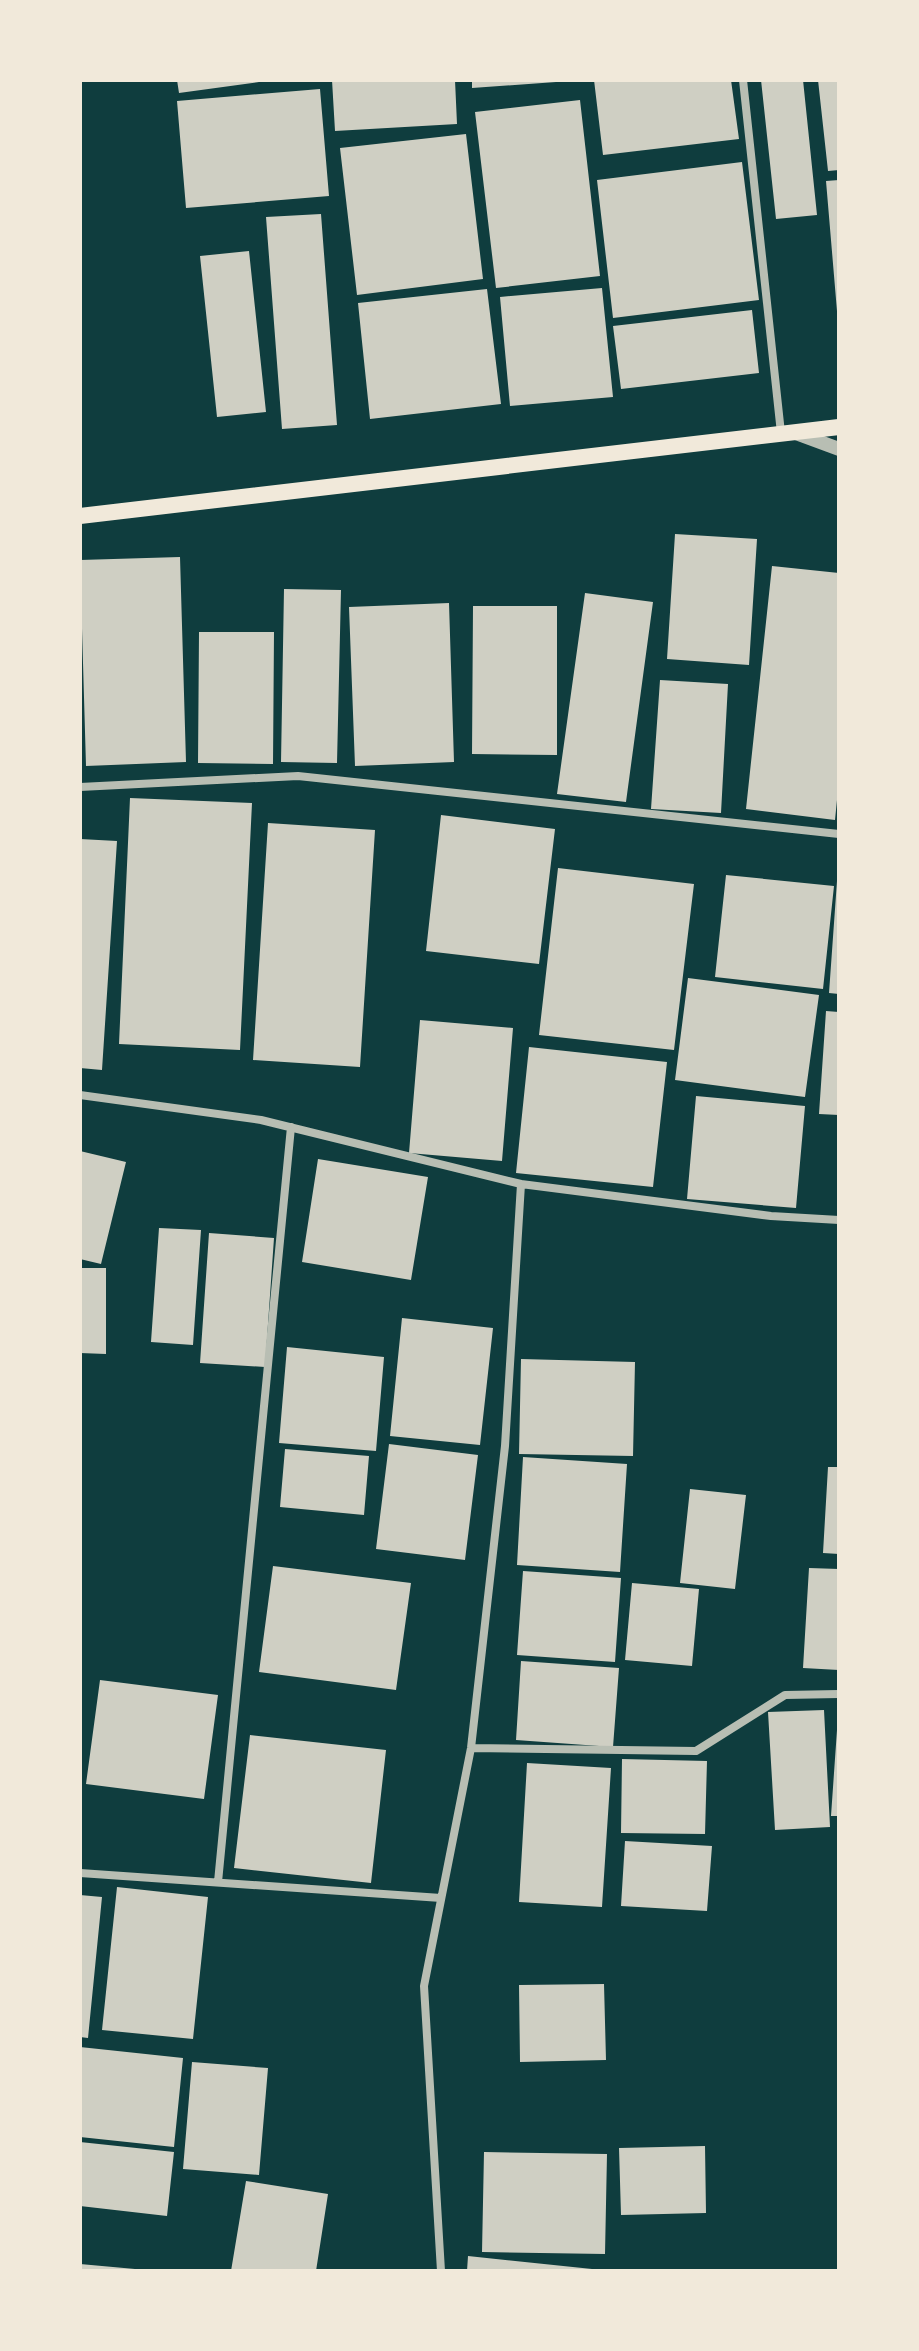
<svg xmlns="http://www.w3.org/2000/svg" width="919" height="2351" viewBox="0 0 919 2351" font-family="Literata,serif">
  <style>
    .building { fill: #cfcfc3 }
    .lines { fill: none; stroke-linecap: round; stroke-linejoin: round }
    .minor { stroke: #b8beb3; stroke-width: 8 }
    .tertiary { stroke: #b8beb3; stroke-width: 14 }
    .secondary { stroke: #f1e9da; stroke-width: 16 }
  </style>
  <rect width="100%" height="100%" fill="#0f3d3e"/>
  <!-- building -->
  <path class="building" d="M 177,80 L 259,80 L 259,82 L 179,93 Z
    M 332,80 L 455,80 L 457,124 L 335,131 Z
    M 472,80 L 556,80 L 556,82 L 472,88 Z
    M 594,80 L 731,80 L 739,139 L 603,155 Z
    M 761,80 L 803,80 L 817,215 L 776,219 Z
    M 818,80 L 839,80 L 839,170 L 828,171 Z
    M 320,89 L 329,196 L 186,208 L 177,101 Z
    M 580,100 L 600,276 L 496,288 L 475,112 Z
    M 466,134 L 483,279 L 357,295 L 340,148 Z
    M 742,162 L 759,300 L 613,318 L 597,180 Z
    M 839,180 L 839,311 L 837,311 L 826,181 Z
    M 321,214 L 337,425 L 282,429 L 266,217 Z
    M 249,251 L 266,412 L 217,417 L 200,256 Z
    M 602,288 L 613,397 L 510,406 L 500,297 Z
    M 487,289 L 501,404 L 370,419 L 358,303 Z
    M 752,310 L 759,373 L 621,389 L 613,326 Z
    M 675,534 L 757,539 L 749,665 L 667,659 Z
    M 180,557 L 186,762 L 86,766 L 80,560 Z
    M 772,566 L 839,573 L 839,780 L 835,820 L 746,809 Z
    M 284,589 L 341,590 L 337,763 L 281,762 Z
    M 585,593 L 653,602 L 626,802 L 557,794 Z
    M 449,603 L 454,762 L 355,766 L 349,607 Z
    M 473,606 L 557,606 L 557,755 L 472,754 Z
    M 199,632 L 274,632 L 273,764 L 198,763 Z
    M 660,680 L 728,684 L 721,813 L 651,809 Z
    M 130,798 L 252,803 L 240,1050 L 119,1044 Z
    M 441,815 L 555,829 L 539,964 L 426,951 Z
    M 268,823 L 375,830 L 360,1067 L 253,1060 Z
    M 80,839 L 117,841 L 102,1070 L 80,1068 Z
    M 558,868 L 694,884 L 674,1050 L 539,1035 Z
    M 726,875 L 834,886 L 823,989 L 715,977 Z
    M 837,881 L 839,881 L 839,994 L 829,993 Z
    M 688,978 L 819,995 L 805,1097 L 675,1080 Z
    M 826,1011 L 839,1012 L 839,1115 L 819,1114 Z
    M 420,1020 L 513,1028 L 502,1161 L 409,1153 Z
    M 529,1047 L 667,1062 L 653,1187 L 516,1173 Z
    M 696,1096 L 805,1106 L 796,1208 L 687,1199 Z
    M 80,1151 L 126,1162 L 101,1264 L 80,1259 Z
    M 318,1159 L 428,1177 L 411,1280 L 302,1262 Z
    M 159,1228 L 201,1230 L 193,1345 L 151,1342 Z
    M 209,1233 L 274,1238 L 265,1367 L 200,1363 Z
    M 80,1268 L 106,1268 L 106,1354 L 80,1353 Z
    M 402,1318 L 493,1328 L 480,1445 L 390,1436 Z
    M 287,1347 L 384,1357 L 376,1451 L 279,1443 Z
    M 521,1359 L 635,1362 L 633,1456 L 519,1454 Z
    M 389,1444 L 478,1455 L 465,1560 L 376,1549 Z
    M 285,1449 L 369,1456 L 364,1515 L 280,1507 Z
    M 523,1457 L 627,1464 L 620,1572 L 517,1565 Z
    M 828,1467 L 839,1467 L 839,1554 L 823,1553 Z
    M 690,1489 L 746,1495 L 735,1589 L 680,1583 Z
    M 273,1566 L 411,1583 L 396,1690 L 259,1672 Z
    M 809,1568 L 839,1569 L 839,1670 L 803,1668 Z
    M 523,1571 L 621,1578 L 615,1662 L 517,1655 Z
    M 632,1583 L 699,1589 L 692,1666 L 625,1660 Z
    M 521,1661 L 619,1668 L 613,1747 L 516,1740 Z
    M 100,1680 L 218,1695 L 204,1799 L 86,1784 Z
    M 824,1710 L 830,1827 L 775,1830 L 768,1712 Z
    M 837,1730 L 839,1730 L 839,1816 L 831,1816 Z
    M 250,1735 L 386,1750 L 371,1883 L 234,1868 Z
    M 622,1759 L 707,1761 L 705,1834 L 621,1833 Z
    M 527,1763 L 611,1768 L 602,1907 L 519,1902 Z
    M 625,1841 L 712,1846 L 707,1911 L 621,1906 Z
    M 117,1887 L 208,1897 L 193,2039 L 102,2030 Z
    M 80,1895 L 102,1897 L 88,2038 L 80,2037 Z
    M 604,1984 L 606,2060 L 520,2062 L 519,1985 Z
    M 80,2047 L 183,2058 L 174,2147 L 80,2137 Z
    M 192,2062 L 268,2068 L 259,2175 L 183,2169 Z
    M 80,2142 L 174,2152 L 167,2216 L 80,2206 Z
    M 705,2146 L 706,2213 L 621,2215 L 619,2148 Z
    M 484,2152 L 607,2154 L 605,2254 L 482,2252 Z
    M 246,2181 L 328,2194 L 316,2271 L 231,2271 Z
    M 468,2256 L 592,2269 L 591,2271 L 467,2271 Z
    M 80,2264 L 135,2269 L 135,2271 L 80,2271 Z"/>
  <g class="lines">
    <!-- minor -->
    <path class="minor" d="M 743,80 L 781,433
      M 80,787 L 298,776 L 839,834
      M 80,1095 L 261,1120 L 521,1184 L 505,1446 L 471,1748 L 424,1986 L 441,2271
      M 521,1184 L 771,1216 L 839,1220
      M 471,1748 L 696,1751 L 785,1695 L 839,1694
      M 80,1873 L 441,1898
      M 218,1882 L 291,1127"/>
    <!-- tertiary -->
    <path class="tertiary" d="M 793,432 L 839,449"/>
    <!-- secondary -->
    <path class="secondary" d="M 80,516 L 839,427"/>
  </g>
  <!-- border -->
  <rect width="919" height="2351" fill="none" stroke="#f1e9da" stroke-width="164"/>
</svg>
